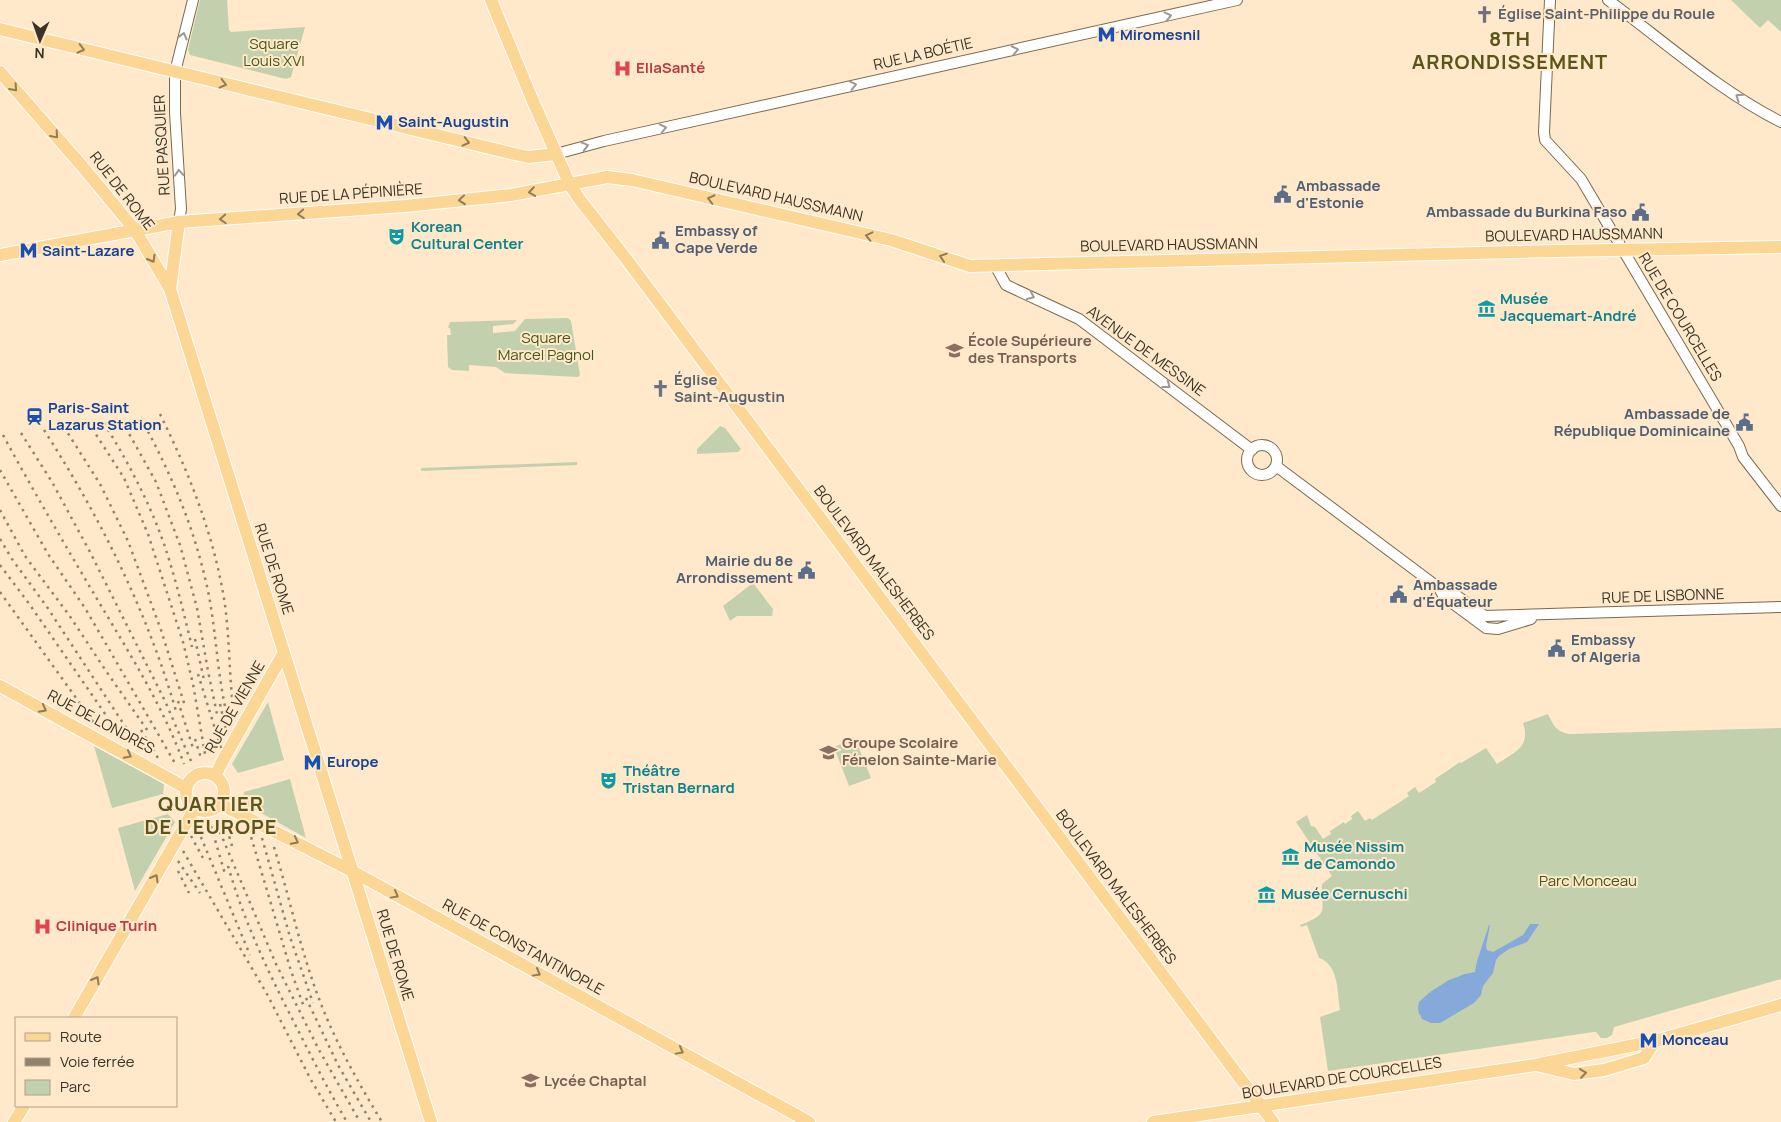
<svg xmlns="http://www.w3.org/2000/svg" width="1781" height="1122" viewBox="0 0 1781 1122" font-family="Manrope,sans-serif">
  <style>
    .green { fill: #c3d0ad }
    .water { fill: #85aada }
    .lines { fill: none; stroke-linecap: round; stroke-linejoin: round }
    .minor-casing { stroke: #7c694d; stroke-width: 12 }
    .major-casing { stroke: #fff; stroke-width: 14 }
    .minor { stroke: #fff; stroke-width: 10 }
    .major { stroke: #fbd695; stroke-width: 12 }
    .rail { stroke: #90826d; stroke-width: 2.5; stroke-dasharray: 2.5 5; stroke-linecap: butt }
    .oneway { stroke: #9d9992 }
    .oneway2 { stroke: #917c58 }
    .labels { text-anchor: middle; stroke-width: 4; stroke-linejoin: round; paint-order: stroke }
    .worship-label { font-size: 15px; font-weight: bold; fill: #5b616d; stroke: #ffe9ca; text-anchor: start }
    .transit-label { font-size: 15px; font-weight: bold; fill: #164399; stroke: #ffe9ca; text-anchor: start }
    .park-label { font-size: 15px; fill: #445719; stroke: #ffe9ca }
    .street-label { font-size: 15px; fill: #3b3326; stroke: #ffe9ca }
    .health-label { font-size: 15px; font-weight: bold; fill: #be3a42; stroke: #ffe9ca; text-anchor: start }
    .service-label { font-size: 15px; font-weight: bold; fill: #4e5e75; stroke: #ffe9ca; text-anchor: start }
    .culture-label { font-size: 15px; font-weight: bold; fill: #0d838f; stroke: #ffe9ca; text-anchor: start }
    .education-label { font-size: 15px; font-weight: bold; fill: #785e54; stroke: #ffe9ca; text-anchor: start }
    .district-label { font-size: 20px; font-weight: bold; letter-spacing: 1px; fill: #5a5518; stroke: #ffe9ca }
  </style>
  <rect width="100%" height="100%" fill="#ffe9ca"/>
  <!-- green -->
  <path class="green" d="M 200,0 L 227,0 L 229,30 L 231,32 L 305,27 L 291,77 L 286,79 L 190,55 L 188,50 Z
    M 1731,0 L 1781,0 L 1781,32 L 1768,20 L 1760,28 Z
    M 568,318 L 571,321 L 580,375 L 578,377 L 505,373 L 496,367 L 469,365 L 469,371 L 452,370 L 448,367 L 447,335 L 451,335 L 450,328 L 448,328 L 450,322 L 517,320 L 513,324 L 493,326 L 493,333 L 515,331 L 525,319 Z
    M 720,426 L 725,428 L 741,449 L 738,452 L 697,454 L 697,449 Z
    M 577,462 L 577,465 L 421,471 L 421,468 Z
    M 753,583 L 773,609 L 772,616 L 737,616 L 730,621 L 723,606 Z
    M 268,702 L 284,760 L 238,773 L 232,764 Z
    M 1548,714 C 1553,725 1557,732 1569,734 L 1781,728 L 1781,979 L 1614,1027 L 1612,1035 L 1607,1038 L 1601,1038 L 1596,1032 L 1594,1032 L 1328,1071 L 1320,1017 L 1340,1010 C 1337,991 1339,965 1319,958 L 1307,925 L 1301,927 L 1300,925 C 1332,913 1320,910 1322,884 L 1332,876 L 1296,822 L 1307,815 L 1311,826 L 1315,827 L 1323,839 L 1331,834 L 1330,831 L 1344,822 L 1345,824 L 1352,819 L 1351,816 L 1358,811 L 1365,821 L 1370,818 L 1372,820 L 1409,796 L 1407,793 L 1415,787 L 1419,793 L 1436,782 L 1435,779 L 1460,762 L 1461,763 L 1486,748 L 1497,764 C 1515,752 1531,747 1523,723 Z
    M 855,738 L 871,778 L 849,786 L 834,747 Z
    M 94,746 L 164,784 L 163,794 L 112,808 Z
    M 290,779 L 306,838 L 243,803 L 244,792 Z
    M 168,814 L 175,822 L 135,891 L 118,828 Z"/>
  <!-- water -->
  <path class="water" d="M 1530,924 L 1539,924 L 1527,942 L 1509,949 L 1499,956 L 1496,960 L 1493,973 L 1483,986 L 1481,995 L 1474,1003 L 1440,1023 L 1431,1023 L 1422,1019 L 1420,1014 L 1419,1015 L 1418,1008 L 1419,1002 L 1430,992 L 1449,980 L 1465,974 L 1475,972 L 1477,961 L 1489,925 L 1490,925 L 1486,946 L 1487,950 L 1493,952 L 1523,935 Z"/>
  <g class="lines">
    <defs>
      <path id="minor" d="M 1550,0 L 1544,132 L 1545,140 L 1581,179 L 1739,446 L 1743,457 L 1781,506
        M 1608,0 C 1665,42 1718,90 1781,122
        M 556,154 L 604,141 L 1237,0
        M 179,222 L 181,209 L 175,113 L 175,72 L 193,0
        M 996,267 L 1006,285 L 1079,319 L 1252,450
        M1247 460a15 15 0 1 1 30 0a15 15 0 1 1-30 0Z
        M 1276,466 L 1439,588 L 1444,597 L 1486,628 L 1498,629 L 1531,619
        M 1439,588 L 1449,590 L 1485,616 L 1781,607"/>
      <path id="major" d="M 491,0 L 532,99 L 570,185 L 580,200 L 624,256 L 1273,1122
        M 0,29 L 510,153 L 528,157 L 556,154
        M 0,72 L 82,166 L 135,230 L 170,289 L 431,1122
        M 0,255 L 179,222 L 405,206 L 511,195 L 607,177 L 632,180 L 891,240 L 970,266 L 1557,251 L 1781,247
        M 170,289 L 179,222
        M 0,686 L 186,788
        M186 792a19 19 0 1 1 38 0a19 19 0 1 1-38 0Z
        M 215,776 L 223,760 L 283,654
        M 220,804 L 352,871 L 809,1122
        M 74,1018 L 195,808
        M 1540,1066 L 1574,1074 L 1604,1070 L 1644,1058 L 1655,1041
        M 14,1122 L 24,1106
        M 1153,1122 L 1535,1065 L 1655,1041 L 1781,1005"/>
    </defs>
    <!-- minor casing -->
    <use href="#minor" class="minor-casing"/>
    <!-- major casing -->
    <use href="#major" class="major-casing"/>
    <!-- minor -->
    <use href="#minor" class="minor"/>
    <!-- major -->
    <use href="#major" class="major"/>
    <!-- rail -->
    <path class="rail" d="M 160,414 C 190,475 215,538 225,605 C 230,642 229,679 234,715
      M 141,418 C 172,476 194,526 208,591 C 216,630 217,671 226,711
      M 122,421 L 156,482 L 180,545 L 197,608 L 208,671 L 217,714
      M 88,422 L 124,478 L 148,534 L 183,642 L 193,684 L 205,754
      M 104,423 C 128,462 150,503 165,547 C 176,580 184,614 192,647
      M 64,427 L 100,484 L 128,541 L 161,630 L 185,706
      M 44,430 C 100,517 147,611 176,711
      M 21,433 L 52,482 L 90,552 L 165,701 L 191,761
      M 3,435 C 35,494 69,552 103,609 C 133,659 164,709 184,764
      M 0,470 L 48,554 L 85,608 L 106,644 L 176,765
      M 0,510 L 25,556 L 69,615 L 106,671 L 150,734
      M 0,539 L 12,559 L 47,607 L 138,746
      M 0,565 L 30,605 L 121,737
      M 0,592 L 94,723
      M 195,639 L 204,680
      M 198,674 L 221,748
      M 178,701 L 193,748
      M 220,704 L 226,730
      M 141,730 L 158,758
      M 195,739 L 201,758
      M 225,822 L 232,846
      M 217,825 L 276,964 L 319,1050 L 360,1122
      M 211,826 L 225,874
      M 198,830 L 250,955
      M 249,830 L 291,971 L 304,1007
      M 191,836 L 203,858
      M 262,838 L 290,937 L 313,1003
      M 274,847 C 290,899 301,953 321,1004 C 337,1045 359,1084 382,1122
      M 183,851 L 267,994 L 311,1080 L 336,1122
      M 178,861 L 200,893
      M 228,866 C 245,925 272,980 300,1034 C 315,1064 330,1093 347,1122
      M 178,871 L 189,893
      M 306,998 L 338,1065 L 371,1122"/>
  </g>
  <!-- one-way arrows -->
  <defs><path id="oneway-chevron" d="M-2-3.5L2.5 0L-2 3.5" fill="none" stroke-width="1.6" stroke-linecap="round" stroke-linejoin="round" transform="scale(1.25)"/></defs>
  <g class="oneway">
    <use href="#oneway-chevron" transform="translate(1168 16) rotate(-13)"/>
    <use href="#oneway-chevron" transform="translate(183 36) rotate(-76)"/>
    <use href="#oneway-chevron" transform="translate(1015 50) rotate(-12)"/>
    <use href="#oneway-chevron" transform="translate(853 85) rotate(-13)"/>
    <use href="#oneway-chevron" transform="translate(1739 97) rotate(-146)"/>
    <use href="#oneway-chevron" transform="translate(663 128) rotate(-13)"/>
    <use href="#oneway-chevron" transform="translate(585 146) rotate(-15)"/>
    <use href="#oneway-chevron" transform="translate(179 173) rotate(-94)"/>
    <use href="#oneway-chevron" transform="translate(1031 296) rotate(25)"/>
    <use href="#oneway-chevron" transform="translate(1167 385) rotate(37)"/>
  </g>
  <g class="oneway2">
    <use href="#oneway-chevron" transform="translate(81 49) rotate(14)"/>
    <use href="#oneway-chevron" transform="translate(223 84) rotate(14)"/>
    <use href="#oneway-chevron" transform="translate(14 88) rotate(48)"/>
    <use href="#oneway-chevron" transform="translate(55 135) rotate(49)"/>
    <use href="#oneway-chevron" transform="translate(466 142) rotate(14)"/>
    <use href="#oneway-chevron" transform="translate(532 192) rotate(171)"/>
    <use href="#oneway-chevron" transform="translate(711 199) rotate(-166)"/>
    <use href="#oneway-chevron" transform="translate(462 200) rotate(174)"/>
    <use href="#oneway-chevron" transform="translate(301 214) rotate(176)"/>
    <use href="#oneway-chevron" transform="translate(223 219) rotate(177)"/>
    <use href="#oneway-chevron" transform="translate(869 236) rotate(-167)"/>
    <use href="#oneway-chevron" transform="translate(943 257) rotate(-162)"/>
    <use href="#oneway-chevron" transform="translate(152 259) rotate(60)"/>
    <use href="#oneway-chevron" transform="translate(43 709) rotate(28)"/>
    <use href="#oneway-chevron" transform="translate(128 755) rotate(28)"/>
    <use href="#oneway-chevron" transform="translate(295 841) rotate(27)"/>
    <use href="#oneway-chevron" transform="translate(155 878) rotate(-60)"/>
    <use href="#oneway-chevron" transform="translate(395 895) rotate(29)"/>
    <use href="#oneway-chevron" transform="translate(537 973) rotate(29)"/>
    <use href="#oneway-chevron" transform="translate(96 980) rotate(-60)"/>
    <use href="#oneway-chevron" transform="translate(680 1051) rotate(29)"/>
    <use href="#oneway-chevron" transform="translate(1583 1073) rotate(-8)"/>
  </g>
  <!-- icons -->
  <defs>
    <symbol id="church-bare" viewBox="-9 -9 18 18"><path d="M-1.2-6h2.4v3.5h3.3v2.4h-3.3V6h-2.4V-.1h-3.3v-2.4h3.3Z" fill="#6b7280" stroke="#ffe9ca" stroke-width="2.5" paint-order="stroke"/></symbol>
    <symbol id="metro-bare" viewBox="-9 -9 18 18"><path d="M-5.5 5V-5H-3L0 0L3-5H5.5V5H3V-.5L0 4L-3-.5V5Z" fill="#1a4fb4" stroke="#ffe9ca" stroke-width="2.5" paint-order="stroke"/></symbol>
    <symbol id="hospital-bare" viewBox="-9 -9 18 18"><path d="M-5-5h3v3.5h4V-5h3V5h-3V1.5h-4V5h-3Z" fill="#e0444e" stroke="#ffe9ca" stroke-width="2.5" paint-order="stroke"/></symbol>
    <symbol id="civic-bare" viewBox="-9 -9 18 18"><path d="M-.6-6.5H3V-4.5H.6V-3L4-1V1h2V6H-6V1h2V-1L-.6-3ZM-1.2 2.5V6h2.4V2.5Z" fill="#5c6f8a" stroke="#ffe9ca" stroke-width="2.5" paint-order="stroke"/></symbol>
    <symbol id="theatre-bare" viewBox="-9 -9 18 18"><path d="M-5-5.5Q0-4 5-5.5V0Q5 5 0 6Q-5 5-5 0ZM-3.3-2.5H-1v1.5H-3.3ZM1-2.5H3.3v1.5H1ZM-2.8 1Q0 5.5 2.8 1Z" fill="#0f9aa8" stroke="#ffe9ca" stroke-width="2.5" paint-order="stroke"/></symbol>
    <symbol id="museum-bare" viewBox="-9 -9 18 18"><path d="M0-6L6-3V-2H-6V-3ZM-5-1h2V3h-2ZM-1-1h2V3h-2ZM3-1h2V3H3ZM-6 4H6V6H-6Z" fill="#0f9aa8" stroke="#ffe9ca" stroke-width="2.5" paint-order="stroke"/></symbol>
    <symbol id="university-bare" viewBox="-9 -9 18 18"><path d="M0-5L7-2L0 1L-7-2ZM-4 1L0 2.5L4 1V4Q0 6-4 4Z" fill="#8d6e63" stroke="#ffe9ca" stroke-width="2.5" paint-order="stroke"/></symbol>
    <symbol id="station-bare" viewBox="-9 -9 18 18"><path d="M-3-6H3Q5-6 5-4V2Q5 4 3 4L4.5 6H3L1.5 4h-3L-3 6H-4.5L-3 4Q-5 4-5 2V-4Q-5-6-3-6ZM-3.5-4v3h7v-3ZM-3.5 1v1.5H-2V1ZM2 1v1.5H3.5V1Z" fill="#1a4fb4" stroke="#ffe9ca" stroke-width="2.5" paint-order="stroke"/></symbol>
    <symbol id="school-bare" viewBox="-9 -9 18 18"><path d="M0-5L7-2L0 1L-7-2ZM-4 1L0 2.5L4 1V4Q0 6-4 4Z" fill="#8d6e63" stroke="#ffe9ca" stroke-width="2.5" paint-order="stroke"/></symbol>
  </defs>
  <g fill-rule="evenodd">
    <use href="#church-bare" x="1472" y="2" width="25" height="25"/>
    <use href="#metro-bare" x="1094" y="22" width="25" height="25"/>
    <use href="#hospital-bare" x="610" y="56" width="25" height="25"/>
    <use href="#metro-bare" x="372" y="110" width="25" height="25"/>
    <use href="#civic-bare" x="1270" y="182" width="25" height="25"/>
    <use href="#civic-bare" x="1628" y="200" width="25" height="25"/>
    <use href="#theatre-bare" x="384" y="224" width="25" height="25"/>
    <use href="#civic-bare" x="648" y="228" width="25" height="25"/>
    <use href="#metro-bare" x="16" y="238" width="25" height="25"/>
    <use href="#museum-bare" x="1474" y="296" width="25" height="25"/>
    <use href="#university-bare" x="942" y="338" width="25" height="25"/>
    <use href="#church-bare" x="648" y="376" width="25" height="25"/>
    <use href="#station-bare" x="22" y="404" width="25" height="25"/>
    <use href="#civic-bare" x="1732" y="410" width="25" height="25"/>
    <use href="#civic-bare" x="794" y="558" width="25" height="25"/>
    <use href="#civic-bare" x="1386" y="582" width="25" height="25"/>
    <use href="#civic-bare" x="1544" y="636" width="25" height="25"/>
    <use href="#school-bare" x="816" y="740" width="25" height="25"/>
    <use href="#metro-bare" x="300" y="750" width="25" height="25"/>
    <use href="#theatre-bare" x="596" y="768" width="25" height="25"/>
    <use href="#museum-bare" x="1278" y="844" width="25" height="25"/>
    <use href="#museum-bare" x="1254" y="882" width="25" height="25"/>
    <use href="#hospital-bare" x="30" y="914" width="25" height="25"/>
    <use href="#metro-bare" x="1636" y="1028" width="25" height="25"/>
    <use href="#school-bare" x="518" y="1068" width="25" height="25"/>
  </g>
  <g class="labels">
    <!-- worship labels -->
    <g class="worship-label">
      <text x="1498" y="19">Église Saint-Philippe du Roule</text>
      <text x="674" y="385">Église<tspan x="674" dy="17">Saint-Augustin</tspan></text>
    </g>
    <!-- transit labels -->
    <g class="transit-label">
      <text x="1120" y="40">Miromesnil</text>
      <text x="398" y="127">Saint-Augustin</text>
      <text x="42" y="256">Saint-Lazare</text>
      <text x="48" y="413">Paris-Saint<tspan x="48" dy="17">Lazarus Station</tspan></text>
      <text x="327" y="767">Europe</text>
      <text x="1662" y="1045">Monceau</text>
    </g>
    <!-- park labels -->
    <g class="park-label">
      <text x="274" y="49">Square<tspan x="274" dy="17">Louis XVI</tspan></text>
      <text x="546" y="343">Square<tspan x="546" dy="17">Marcel Pagnol</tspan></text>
      <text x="1588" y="886">Parc Monceau</text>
    </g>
    <!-- street labels -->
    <g class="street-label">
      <text transform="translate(923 54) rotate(-13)" y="5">RUE LA BOÉTIE</text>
      <text transform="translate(162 145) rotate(-93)" y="5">RUE PASQUIER</text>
      <text transform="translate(122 191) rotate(52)" y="5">RUE DE ROME</text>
      <text transform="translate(351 194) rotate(-4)" y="5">RUE DE LA PÉPINIÈRE</text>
      <text transform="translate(776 197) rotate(13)" y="5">BOULEVARD HAUSSMANN</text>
      <text transform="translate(1574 235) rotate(-1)" y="5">BOULEVARD HAUSSMANN</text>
      <text transform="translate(1169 245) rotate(-1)" y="5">BOULEVARD HAUSSMANN</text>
      <text transform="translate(1680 317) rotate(59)" y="5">RUE DE COURCELLES</text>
      <text transform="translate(1146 351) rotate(36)" y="5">AVENUE DE MESSINE</text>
      <text transform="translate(874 563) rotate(53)" y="5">BOULEVARD MALESHERBES</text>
      <text transform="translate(274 569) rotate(72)" y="5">RUE DE ROME</text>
      <text transform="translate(1663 596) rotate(-2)" y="5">RUE DE LISBONNE</text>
      <text transform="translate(235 707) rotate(-60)" y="5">RUE DE VIENNE</text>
      <text transform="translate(101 722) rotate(28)" y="5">RUE DE LONDRES</text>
      <text transform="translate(1116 887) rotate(53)" y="5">BOULEVARD MALESHERBES</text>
      <text transform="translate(523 947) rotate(29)" y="5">RUE DE CONSTANTINOPLE</text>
      <text transform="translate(395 955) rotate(73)" y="5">RUE DE ROME</text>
      <text transform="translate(1342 1078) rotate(-9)" y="5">BOULEVARD DE COURCELLES</text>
    </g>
    <!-- health labels -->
    <g class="health-label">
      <text x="636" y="73">EllaSanté</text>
      <text x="56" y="931">Clinique Turin</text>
    </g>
    <!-- service labels -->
    <g class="service-label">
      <text x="1296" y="191">Ambassade<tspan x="1296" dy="17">d'Estonie</tspan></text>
      <text x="1627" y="217" text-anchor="end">Ambassade du Burkina Faso</text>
      <text x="675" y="236">Embassy of<tspan x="675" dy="17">Cape Verde</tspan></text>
      <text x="1730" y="419" text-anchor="end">Ambassade de<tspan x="1730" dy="17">République Dominicaine</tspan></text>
      <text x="793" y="566" text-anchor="end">Mairie du 8e<tspan x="793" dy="17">Arrondissement</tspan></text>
      <text x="1413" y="590">Ambassade<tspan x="1413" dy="17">d'Équateur</tspan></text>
      <text x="1571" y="645">Embassy<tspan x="1571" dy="17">of Algeria</tspan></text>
    </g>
    <!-- culture labels -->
    <g class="culture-label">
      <text x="411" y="232">Korean<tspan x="411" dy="17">Cultural Center</tspan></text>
      <text x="1500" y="304">Musée<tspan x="1500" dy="17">Jacquemart-André</tspan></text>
      <text x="623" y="776">Théâtre<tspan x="623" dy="17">Tristan Bernard</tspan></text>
      <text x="1304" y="852">Musée Nissim<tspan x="1304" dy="17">de Camondo</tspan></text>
      <text x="1281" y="899">Musée Cernuschi</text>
    </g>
    <!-- education labels -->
    <g class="education-label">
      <text x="968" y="346">École Supérieure<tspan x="968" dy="17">des Transports</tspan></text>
      <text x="842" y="748">Groupe Scolaire<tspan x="842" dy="17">Fénelon Sainte-Marie</tspan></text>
      <text x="544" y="1086">Lycée Chaptal</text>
    </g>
    <!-- district labels -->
    <g class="district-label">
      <text x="1510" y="46">8TH<tspan x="1510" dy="23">ARRONDISSEMENT</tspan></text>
      <text x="211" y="811">QUARTIER<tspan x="211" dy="23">DE L'EUROPE</tspan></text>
    </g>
  </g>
  <!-- legend -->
  <rect x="15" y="1017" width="162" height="90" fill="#ffe9ca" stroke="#b1a088"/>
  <rect x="25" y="1033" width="25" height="8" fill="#fbd695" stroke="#b1a088"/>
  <text x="60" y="1042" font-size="15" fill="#3b3326">Route</text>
  <rect x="25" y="1058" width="25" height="8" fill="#90826d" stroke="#b1a088"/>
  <text x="60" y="1067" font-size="15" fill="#3b3326">Voie ferrée</text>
  <rect x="25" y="1080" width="25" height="15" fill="#c3d0ad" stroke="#b1a088"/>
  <text x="60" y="1092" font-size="15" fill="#3b3326">Parc</text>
  <!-- north arrow -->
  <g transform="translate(40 40) rotate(182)" stroke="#ffe9ca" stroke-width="4" paint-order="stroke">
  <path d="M0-4L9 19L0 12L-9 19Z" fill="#3b3326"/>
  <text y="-8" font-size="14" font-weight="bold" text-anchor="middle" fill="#3b3326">N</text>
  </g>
</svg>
